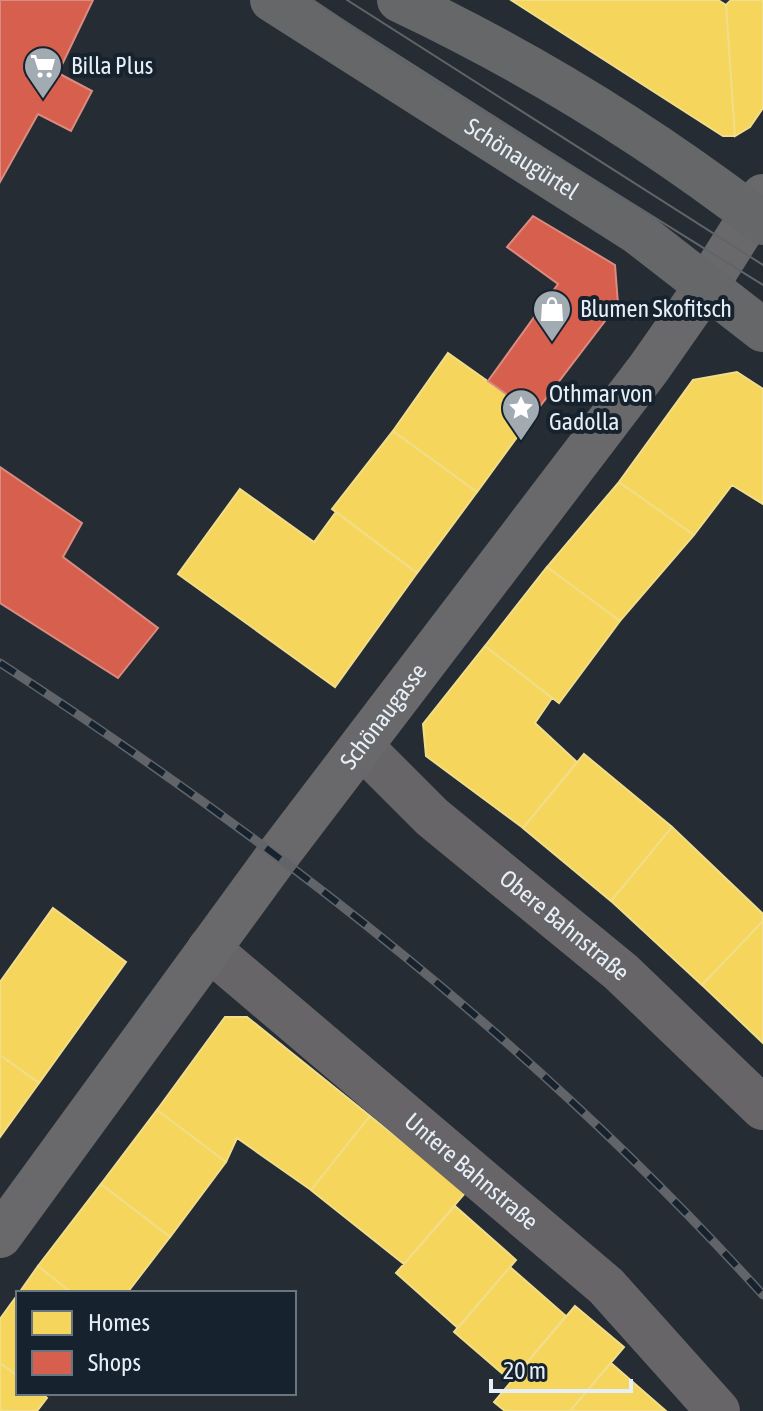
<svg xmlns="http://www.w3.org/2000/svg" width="763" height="1411" viewBox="0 0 763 1411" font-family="'Asap Condensed',sans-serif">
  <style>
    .homes { fill: #f6d55c; stroke: #f1dd8a; stroke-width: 2 }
    .shops { fill: #d6604d; stroke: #db8b80; stroke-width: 2 }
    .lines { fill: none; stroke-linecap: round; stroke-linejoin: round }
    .minor { stroke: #676567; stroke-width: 44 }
    .secondary { stroke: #69686a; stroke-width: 44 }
    .primary { stroke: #666769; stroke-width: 44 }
    .tram { stroke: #616468; stroke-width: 2 }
    .rail-casing { stroke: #616468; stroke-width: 9 }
    .rail { stroke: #16232f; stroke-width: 6; stroke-dasharray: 18; stroke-linecap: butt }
    .labels { text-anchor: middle; stroke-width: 8; stroke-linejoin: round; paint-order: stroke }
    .poi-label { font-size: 24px; fill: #e6eff7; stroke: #16232f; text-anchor: start }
    .street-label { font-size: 24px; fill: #e6eff7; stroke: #16232f }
  </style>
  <rect width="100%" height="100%" fill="#252c33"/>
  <!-- homes -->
  <path class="homes" d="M 511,0 L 718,0 L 726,5 L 735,136 L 723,136 Z
    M 731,0 L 763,0 L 763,108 L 750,127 L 735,136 L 726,5 Z
    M 448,353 L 534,414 L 477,492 L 393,431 Z
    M 737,372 L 763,389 L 763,504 L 732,485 L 694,535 L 619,482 L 693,380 Z
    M 393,431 L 477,492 L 417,573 L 332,509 Z
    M 619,482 L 694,535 L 620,621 L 547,567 Z
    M 240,489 L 314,542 L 336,512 L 417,573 L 335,687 L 178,574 Z
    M 547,567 L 620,621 L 559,703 L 485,646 Z
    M 485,646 L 552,698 L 535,723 L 577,762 L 523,828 L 426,756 L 423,724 Z
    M 584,754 L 672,827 L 611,901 L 523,828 Z
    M 672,827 L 763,914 L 763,921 L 702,985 L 611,901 Z
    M 53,908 L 126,962 L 39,1083 L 0,1055 L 0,982 Z
    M 763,921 L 763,1043 L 702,985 Z
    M 225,1017 L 247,1017 L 370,1116 L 311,1190 L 237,1138 L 226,1162 L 157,1110 Z
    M 0,1055 L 39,1083 L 0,1137 Z
    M 157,1110 L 226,1162 L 170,1237 L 101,1184 Z
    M 370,1116 L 466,1192 L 404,1264 L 311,1190 Z
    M 101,1184 L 170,1237 L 127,1293 L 72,1293 L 38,1266 Z
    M 455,1206 L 516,1260 L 458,1328 L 396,1273 Z
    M 38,1266 L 72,1293 L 19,1293 Z
    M 510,1267 L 566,1316 L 511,1381 L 454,1332 Z
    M 18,1294 L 18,1376 L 0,1363 L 0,1319 Z
    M 575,1306 L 624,1347 L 570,1411 L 505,1411 L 494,1402 Z
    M 0,1363 L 18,1376 L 18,1393 L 41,1393 L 47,1398 L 37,1411 L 0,1411 Z
    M 611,1363 L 666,1411 L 570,1411 Z"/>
  <!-- shops -->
  <path class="shops" d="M 0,0 L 93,0 L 58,73 L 92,91 L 71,131 L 38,114 L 0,182 Z
    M 533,216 L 615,265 L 618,304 L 534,414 L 488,381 L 558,284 L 507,247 Z
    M 0,467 L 82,523 L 63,557 L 158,628 L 118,678 L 0,603 Z"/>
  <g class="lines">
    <!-- minor -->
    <g class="minor">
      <path id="s1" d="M 362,747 L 432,817 L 621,972 L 763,1108"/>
      <path id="s2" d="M 209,949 L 606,1286 L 718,1411"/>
    </g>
    <!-- secondary -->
    <path class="secondary" id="s3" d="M 0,1236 L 278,855 L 649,368 L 707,285 L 763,196"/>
    <!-- primary -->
    <g class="primary">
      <path id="s4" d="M 272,0 L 638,233 L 763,330"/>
      <path d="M 399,0 C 528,61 650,136 763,223"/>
    </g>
    <!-- tram -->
    <path class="tram" d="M 313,0 L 408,64 L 763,285
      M 347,0 L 763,265"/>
    <defs>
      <path id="rail" d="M 0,663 C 278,844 540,1048 763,1295"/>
    </defs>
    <!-- rail casing -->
    <use href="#rail" class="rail-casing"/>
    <!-- rail -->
    <use href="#rail" class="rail"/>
  </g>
  <!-- icons -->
  <defs>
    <symbol id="supermarket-pin" viewBox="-11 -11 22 30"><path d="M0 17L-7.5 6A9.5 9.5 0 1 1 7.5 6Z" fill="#a2abb2" stroke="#16232f"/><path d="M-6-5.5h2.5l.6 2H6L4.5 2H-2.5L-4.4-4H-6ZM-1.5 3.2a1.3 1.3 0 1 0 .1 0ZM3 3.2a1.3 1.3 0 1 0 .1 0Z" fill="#fff"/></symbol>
    <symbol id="shop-pin" viewBox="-11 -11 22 30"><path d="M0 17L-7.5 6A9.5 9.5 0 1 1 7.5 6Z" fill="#a2abb2" stroke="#16232f"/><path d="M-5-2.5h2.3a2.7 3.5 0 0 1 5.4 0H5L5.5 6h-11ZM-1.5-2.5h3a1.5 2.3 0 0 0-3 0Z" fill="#fff"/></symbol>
    <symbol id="sight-pin" viewBox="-11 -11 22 30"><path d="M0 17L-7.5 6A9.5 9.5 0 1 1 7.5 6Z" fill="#a2abb2" stroke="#16232f"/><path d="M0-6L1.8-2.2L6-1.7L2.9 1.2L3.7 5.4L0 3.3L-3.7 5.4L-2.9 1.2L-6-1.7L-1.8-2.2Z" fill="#fff"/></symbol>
  </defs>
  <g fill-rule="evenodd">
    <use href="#supermarket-pin" x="21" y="44" width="44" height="60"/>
    <use href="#shop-pin" x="530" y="287" width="44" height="60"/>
    <use href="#sight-pin" x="499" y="386" width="44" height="60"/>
  </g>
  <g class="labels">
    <!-- poi labels -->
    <g class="poi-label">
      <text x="71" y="74">Billa Plus</text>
      <text x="580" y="317">Blumen Skofitsch</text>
      <text x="549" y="402">Othmar von<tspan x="549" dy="28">Gadolla</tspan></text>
    </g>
    <!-- street labels -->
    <g class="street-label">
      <text dy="8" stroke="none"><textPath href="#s4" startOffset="296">Schönaugürtel</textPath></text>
      <text dy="8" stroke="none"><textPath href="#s3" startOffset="646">Schönaugasse</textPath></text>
      <text dy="8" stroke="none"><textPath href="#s1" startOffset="270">Obere Bahnstraße</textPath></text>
      <text dy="8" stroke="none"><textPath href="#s2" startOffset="344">Untere Bahnstraße</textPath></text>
    </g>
  </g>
  <!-- legend -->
  <rect x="16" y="1291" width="280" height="104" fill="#16232f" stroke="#69757f" stroke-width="2"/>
  <rect x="32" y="1311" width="40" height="24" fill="#f6d55c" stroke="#69757f" stroke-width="2"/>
  <text x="88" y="1331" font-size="24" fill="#e6eff7">Homes</text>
  <rect x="32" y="1351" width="40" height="24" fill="#d6604d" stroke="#69757f" stroke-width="2"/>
  <text x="88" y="1371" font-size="24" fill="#e6eff7">Shops</text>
  <!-- scale -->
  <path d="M491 1379v12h140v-12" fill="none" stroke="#e6eff7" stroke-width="4"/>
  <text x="503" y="1379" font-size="24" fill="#e6eff7" stroke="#16232f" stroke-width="6" paint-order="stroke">20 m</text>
</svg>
